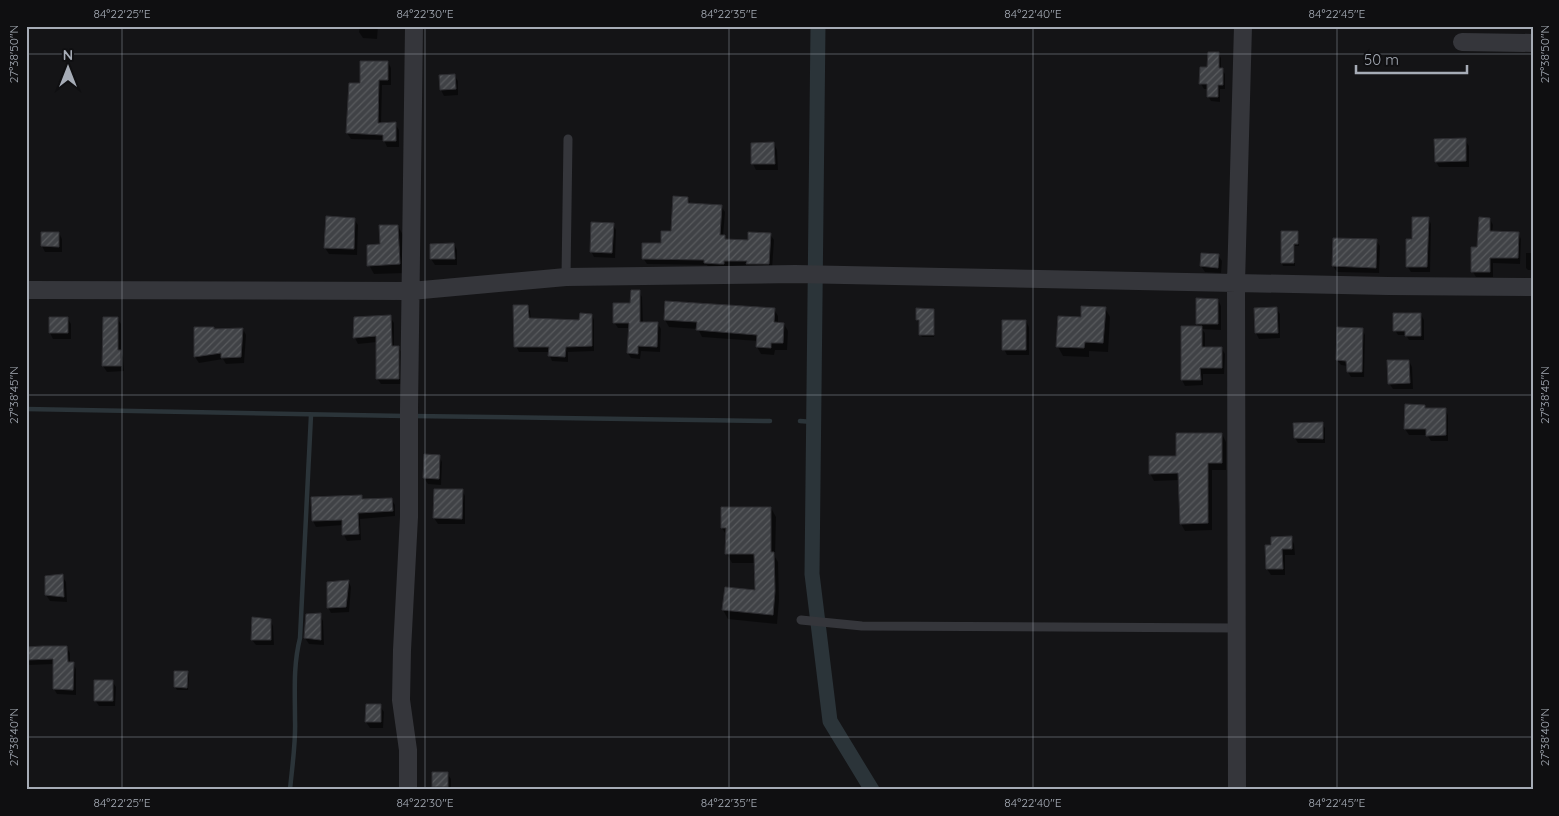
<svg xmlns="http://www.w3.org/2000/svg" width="1559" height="816" viewBox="0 0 1559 816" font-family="Quicksand,sans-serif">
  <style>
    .shadow { fill: #0007 }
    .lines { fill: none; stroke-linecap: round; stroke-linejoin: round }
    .stream { stroke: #2b3439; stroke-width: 4.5 }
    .canal { stroke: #2b3439; stroke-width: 15 }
    .building { fill: url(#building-hatch); stroke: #2e2e32 }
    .lane { stroke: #35363b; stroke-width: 9 }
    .street { stroke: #35363b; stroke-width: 18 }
    .ticks { fill: none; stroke: #a6acb6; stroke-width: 1; stroke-opacity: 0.45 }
    .neatline { fill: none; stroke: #a6acb6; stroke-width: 2 }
    .ticks-label { font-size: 12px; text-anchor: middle; fill: #a6acb6 }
  </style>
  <defs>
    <pattern id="building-hatch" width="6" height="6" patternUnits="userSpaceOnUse" patternTransform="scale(1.25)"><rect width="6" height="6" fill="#404246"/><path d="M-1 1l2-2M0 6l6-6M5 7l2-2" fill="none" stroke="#595b5e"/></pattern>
  </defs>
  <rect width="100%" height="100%" fill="#141416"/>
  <!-- shadow -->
  <path class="shadow" d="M 360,26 L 378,26 L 377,39 L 363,38 L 359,32 Z
    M 1218,53 L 1221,58 L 1221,69 L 1225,74 L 1225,89 L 1220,89 L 1220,102 L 1211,101 L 1208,96 L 1208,89 L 1204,89 L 1201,84 Z
    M 388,62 L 391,68 L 391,85 L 382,85 L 381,124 L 395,124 L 399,130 L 399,147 L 387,147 L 384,140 L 351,139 L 347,133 L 361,85 Z
    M 454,75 L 458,81 L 458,95 L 444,96 L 441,90 Z
    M 1465,140 L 1469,146 L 1469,167 L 1439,167 L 1436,162 Z
    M 752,144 L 774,144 L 777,150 L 778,170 L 756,170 L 753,164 Z
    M 688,198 L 691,205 L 721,206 L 725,212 L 723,236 L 727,241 L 749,242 L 770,234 L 774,240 L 772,269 L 709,269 L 707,265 L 647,264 L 643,258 L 662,244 L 672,233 Z
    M 1428,218 L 1431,224 L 1430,272 L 1411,272 L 1407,266 L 1413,241 Z
    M 354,219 L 358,225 L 357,255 L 329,254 L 325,248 Z
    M 1490,219 L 1493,225 L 1492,233 L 1518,233 L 1521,239 L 1520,264 L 1493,263 L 1493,277 L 1476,277 L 1473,272 Z
    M 613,224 L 616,230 L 615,258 L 594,257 L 591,251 Z
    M 398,226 L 403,235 L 405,273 L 374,274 L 369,265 L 381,246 Z
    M 1297,232 L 1299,246 L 1295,246 L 1295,266 L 1283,266 L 1282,263 Z
    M 42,233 L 59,233 L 62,239 L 62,252 L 45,252 L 42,246 Z
    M 1376,240 L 1380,246 L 1379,273 L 1337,272 L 1333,266 Z
    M 454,244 L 457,250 L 457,265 L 435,265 L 431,259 L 431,245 Z
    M 1526,253 L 1533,253 L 1533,270 L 1528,270 L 1526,268 Z
    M 1218,255 L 1222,261 L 1221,273 L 1205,272 L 1201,266 Z
    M 639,292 L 642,297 L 643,323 L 658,324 L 661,329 L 660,352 L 641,351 L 640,359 L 631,358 L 628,353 L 630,328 L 618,328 L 614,322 Z
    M 1218,300 L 1221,306 L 1221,330 L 1202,329 L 1205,333 L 1205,348 L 1222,349 L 1225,354 L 1224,374 L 1203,374 L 1203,385 L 1185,386 L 1182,380 L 1182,328 L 1200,328 L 1197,323 Z
    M 527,306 L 530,311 L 531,320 L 581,322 L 592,315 L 594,320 L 594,351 L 568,352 L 568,362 L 552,361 L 550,356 L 550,352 L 519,352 L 516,346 Z
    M 1105,308 L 1110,317 L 1108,352 L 1089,351 L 1089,357 L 1063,356 L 1058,347 L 1082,318 Z
    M 1276,308 L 1280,314 L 1280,338 L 1259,339 L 1256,333 Z
    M 774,309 L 778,316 L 778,323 L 784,324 L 788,331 L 787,350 L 775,350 L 774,355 L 761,354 L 757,347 L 758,341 L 702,337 L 698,329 L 669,327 L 665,320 Z
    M 933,310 L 934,312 L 934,337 L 922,337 L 920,334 L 920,323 L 917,320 Z
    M 1421,315 L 1424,320 L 1424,340 L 1409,340 L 1406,335 L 1398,335 L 1395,330 Z
    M 390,317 L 394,323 L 394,347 L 398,347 L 402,353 L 402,384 L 381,384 L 377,378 L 377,342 L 358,344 L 355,338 L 355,318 Z
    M 67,318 L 71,324 L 71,339 L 53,339 L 50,333 Z
    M 117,318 L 121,324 L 121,352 L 123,357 L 124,371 L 107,372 L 103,366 Z
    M 1026,321 L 1029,327 L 1029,355 L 1007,355 L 1004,349 Z
    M 195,329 L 215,331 L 243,329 L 246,335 L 244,363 L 226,364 L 223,359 L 199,363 L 195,357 Z
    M 1362,329 L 1365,335 L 1364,377 L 1351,377 L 1348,372 L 1348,366 L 1341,365 L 1337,360 Z
    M 1409,361 L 1412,367 L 1413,389 L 1393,389 L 1389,383 Z
    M 1424,406 L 1426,409 L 1445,409 L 1448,415 L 1448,441 L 1431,441 L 1427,435 L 1409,435 L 1405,429 Z
    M 1295,424 L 1322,424 L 1325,428 L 1325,443 L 1298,443 L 1295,438 Z
    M 1222,434 L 1226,442 L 1226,470 L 1212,470 L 1212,530 L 1185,531 L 1181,524 L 1180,480 L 1154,481 L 1150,473 L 1177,457 Z
    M 426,456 L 439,456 L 442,462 L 441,485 L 428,484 L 424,478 Z
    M 462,490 L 465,496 L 465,524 L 438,524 L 434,518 Z
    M 361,497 L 363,500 L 391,499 L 395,505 L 395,516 L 360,519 L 361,540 L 347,541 L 344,535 L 343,525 L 316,527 L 313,521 Z
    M 771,508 L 776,517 L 775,557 L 778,562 L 779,600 L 777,624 L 728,619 L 723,610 L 756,591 L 755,563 L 732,563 L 727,554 L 727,536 L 722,528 Z
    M 1291,538 L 1294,544 L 1295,555 L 1285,555 L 1285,575 L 1271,575 L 1267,569 L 1266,546 L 1272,546 Z
    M 62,576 L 66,582 L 67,602 L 50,601 L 46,595 Z
    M 348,581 L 351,587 L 349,612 L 331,613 L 328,607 Z
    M 320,615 L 323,621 L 324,645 L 309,644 L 305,638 Z
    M 270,620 L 273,626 L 274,645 L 256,645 L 252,640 Z
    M 66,647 L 70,653 L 70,663 L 73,663 L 76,669 L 76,695 L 57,694 L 54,689 L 54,664 L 29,665 L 26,660 Z
    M 187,672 L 189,674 L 188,690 L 177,690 L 175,687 Z
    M 112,681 L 116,687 L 115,706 L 99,706 L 95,700 Z
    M 380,706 L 384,712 L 383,728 L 370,728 L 366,722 Z
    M 447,773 L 451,779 L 451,790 L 435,790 L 433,787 Z
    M 361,787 L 382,788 L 383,790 L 361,790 Z"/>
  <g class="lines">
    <!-- stream -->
    <path class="stream" d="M 26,409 L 405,416
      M 413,416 L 770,421
      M 800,421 L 813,422
      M 290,790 C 292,767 296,743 295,720 C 295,692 293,666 300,638 L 311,415"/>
    <!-- canal -->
    <path class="canal" d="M 818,26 L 812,574 L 830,721 L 872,790"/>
  </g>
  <!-- building -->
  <path class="building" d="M 1208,52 L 1219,52 L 1219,68 L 1223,68 L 1223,85 L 1218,85 L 1218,97 L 1207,97 L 1207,84 L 1199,84 L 1200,67 L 1207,67 Z
    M 360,61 L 388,61 L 388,80 L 379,80 L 378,123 L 396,122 L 396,141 L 383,141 L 383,135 L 346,133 L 349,83 L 360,83 Z
    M 455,74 L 456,89 L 440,90 L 439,75 Z
    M 1466,138 L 1466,161 L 1435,162 L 1434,139 Z
    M 774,142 L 775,164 L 751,164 L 751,143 Z
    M 673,196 L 688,197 L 688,203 L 722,205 L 720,235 L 725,235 L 725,239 L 748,240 L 748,232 L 771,233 L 769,264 L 746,264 L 747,261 L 724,261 L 724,264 L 720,264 L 704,263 L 704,260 L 642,259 L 642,243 L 661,243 L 661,231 L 671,231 Z
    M 326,216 L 355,218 L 354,249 L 324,248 Z
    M 1412,217 L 1429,217 L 1427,267 L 1406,267 L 1406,239 L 1412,239 Z
    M 1479,217 L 1490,218 L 1490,231 L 1519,232 L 1518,258 L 1490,258 L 1490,272 L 1471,272 L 1471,247 L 1477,247 Z
    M 591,222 L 614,223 L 612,253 L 590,252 Z
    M 379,225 L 398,225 L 400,264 L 367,266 L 367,245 L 380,244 Z
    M 1281,231 L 1298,231 L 1298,244 L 1294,244 L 1294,263 L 1281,263 Z
    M 41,232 L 59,232 L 59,247 L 41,246 Z
    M 1333,238 L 1377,239 L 1376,268 L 1332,266 Z
    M 454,243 L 455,259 L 430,259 L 430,244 Z
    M 1201,253 L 1219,254 L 1218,268 L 1200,266 Z
    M 631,290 L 640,290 L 640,322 L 658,322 L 657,347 L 638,346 L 638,354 L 627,353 L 629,323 L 613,323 L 613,303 L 630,303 Z
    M 1196,298 L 1218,299 L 1218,324 L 1196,324 Z
    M 665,301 L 775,308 L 774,322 L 784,323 L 783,343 L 771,343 L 771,348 L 756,347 L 757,335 L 696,330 L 697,322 L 664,320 Z
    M 513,305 L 528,305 L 529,318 L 579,320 L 580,313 L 592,314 L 592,346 L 566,347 L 565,357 L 548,356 L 549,347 L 514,347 Z
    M 1081,306 L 1106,307 L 1103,343 L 1085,342 L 1084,348 L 1056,347 L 1058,316 L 1081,317 Z
    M 1277,307 L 1278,333 L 1255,333 L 1254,308 Z
    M 916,308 L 934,309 L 934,335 L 919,335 L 919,320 L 916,320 Z
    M 1393,313 L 1421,313 L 1421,336 L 1405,336 L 1405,331 L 1393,331 Z
    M 391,315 L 392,346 L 399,346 L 399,379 L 376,379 L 376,336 L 353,338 L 354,317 Z
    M 49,317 L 68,317 L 68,333 L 49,333 Z
    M 103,317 L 118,317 L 118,350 L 121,350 L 121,366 L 102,366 Z
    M 1002,320 L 1026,320 L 1026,350 L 1002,350 Z
    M 1181,326 L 1202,326 L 1202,347 L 1222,347 L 1222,368 L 1200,368 L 1201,380 L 1181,380 Z
    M 194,327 L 214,327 L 214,329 L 243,328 L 241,357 L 221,358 L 221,353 L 194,357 Z
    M 1337,327 L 1363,328 L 1362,372 L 1347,372 L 1346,361 L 1336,360 Z
    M 1387,360 L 1409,360 L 1410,383 L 1388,384 Z
    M 1405,404 L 1425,405 L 1425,408 L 1446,408 L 1446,435 L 1426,436 L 1426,429 L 1404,429 Z
    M 1323,422 L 1323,439 L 1294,438 L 1293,423 Z
    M 1176,433 L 1222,433 L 1222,463 L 1208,463 L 1208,523 L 1180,524 L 1178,473 L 1149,474 L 1149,456 L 1176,456 Z
    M 424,454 L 440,455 L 439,479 L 423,478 Z
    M 434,489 L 463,489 L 462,519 L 433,518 Z
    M 362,495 L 362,499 L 392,498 L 393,511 L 358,513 L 359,534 L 342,535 L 342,520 L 312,521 L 311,497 Z
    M 721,507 L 771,507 L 771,552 L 774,552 L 775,591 L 773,615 L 722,610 L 725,587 L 755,590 L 754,554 L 725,554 L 726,528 L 721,528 Z
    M 1292,536 L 1292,549 L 1282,549 L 1283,569 L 1266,569 L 1265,545 L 1271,545 L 1271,537 Z
    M 63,574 L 64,597 L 45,595 L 45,576 Z
    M 349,580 L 346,607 L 327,608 L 327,582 Z
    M 321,613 L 321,640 L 304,638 L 306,614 Z
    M 252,617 L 271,619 L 271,640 L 251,640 Z
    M 43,646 L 67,646 L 68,662 L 74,662 L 73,690 L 53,689 L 53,659 L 26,660 L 26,647 Z
    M 174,671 L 188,671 L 187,688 L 174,687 Z
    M 94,680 L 113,680 L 113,701 L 94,701 Z
    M 366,704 L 381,704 L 381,722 L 365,722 Z
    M 432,772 L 448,772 L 448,787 L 432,787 Z"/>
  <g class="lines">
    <!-- lane -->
    <path class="lane" d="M 566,277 L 568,139
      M 801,620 L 862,626 L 1236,628"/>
    <!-- street -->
    <path class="street" d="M 1462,42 L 1533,43
      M 26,290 L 411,291 L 566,277 L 795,274 L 1388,286 L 1533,287
      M 408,790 L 408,750 L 401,700 L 402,650 L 409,517 L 409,409 L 414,26
      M 1237,790 L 1236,283 L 1243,26"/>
  </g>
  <!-- ticks -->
  <path class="ticks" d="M 122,26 L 122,790M 425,26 L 425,790M 729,26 L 729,790M 1033,26 L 1033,790M 1337,26 L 1337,790M 26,54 L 1533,54M 26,395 L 1533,395M 26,737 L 1533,737"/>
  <!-- border -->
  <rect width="1559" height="816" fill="none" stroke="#0f0f11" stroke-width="55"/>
  <!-- north arrow -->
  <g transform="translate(68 68)" stroke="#0f0f11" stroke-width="4" paint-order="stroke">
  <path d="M0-4L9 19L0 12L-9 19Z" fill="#a6acb6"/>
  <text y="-8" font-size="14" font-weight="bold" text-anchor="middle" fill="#a6acb6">N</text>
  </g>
  <!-- scale -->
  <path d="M1356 65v8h111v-8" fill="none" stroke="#a6acb6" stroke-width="2.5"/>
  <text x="1364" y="65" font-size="15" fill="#a6acb6" stroke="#0f0f11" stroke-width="4" paint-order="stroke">50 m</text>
  <rect x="28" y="28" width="1504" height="760" class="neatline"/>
  <g class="ticks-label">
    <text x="122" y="18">84°22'25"E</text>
    <text x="425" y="18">84°22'30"E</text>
    <text x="729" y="18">84°22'35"E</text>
    <text x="1033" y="18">84°22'40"E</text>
    <text x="1337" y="18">84°22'45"E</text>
    <text transform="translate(14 54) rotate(-90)" y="4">27°38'50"N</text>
    <text transform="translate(1545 54) rotate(-90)" y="4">27°38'50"N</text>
    <text transform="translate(14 395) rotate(-90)" y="4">27°38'45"N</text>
    <text transform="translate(1545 395) rotate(-90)" y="4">27°38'45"N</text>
    <text transform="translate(14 737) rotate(-90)" y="4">27°38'40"N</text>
    <text transform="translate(1545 737) rotate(-90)" y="4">27°38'40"N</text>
    <text x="122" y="807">84°22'25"E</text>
    <text x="425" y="807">84°22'30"E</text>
    <text x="729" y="807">84°22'35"E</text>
    <text x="1033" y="807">84°22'40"E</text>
    <text x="1337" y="807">84°22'45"E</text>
  </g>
</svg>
